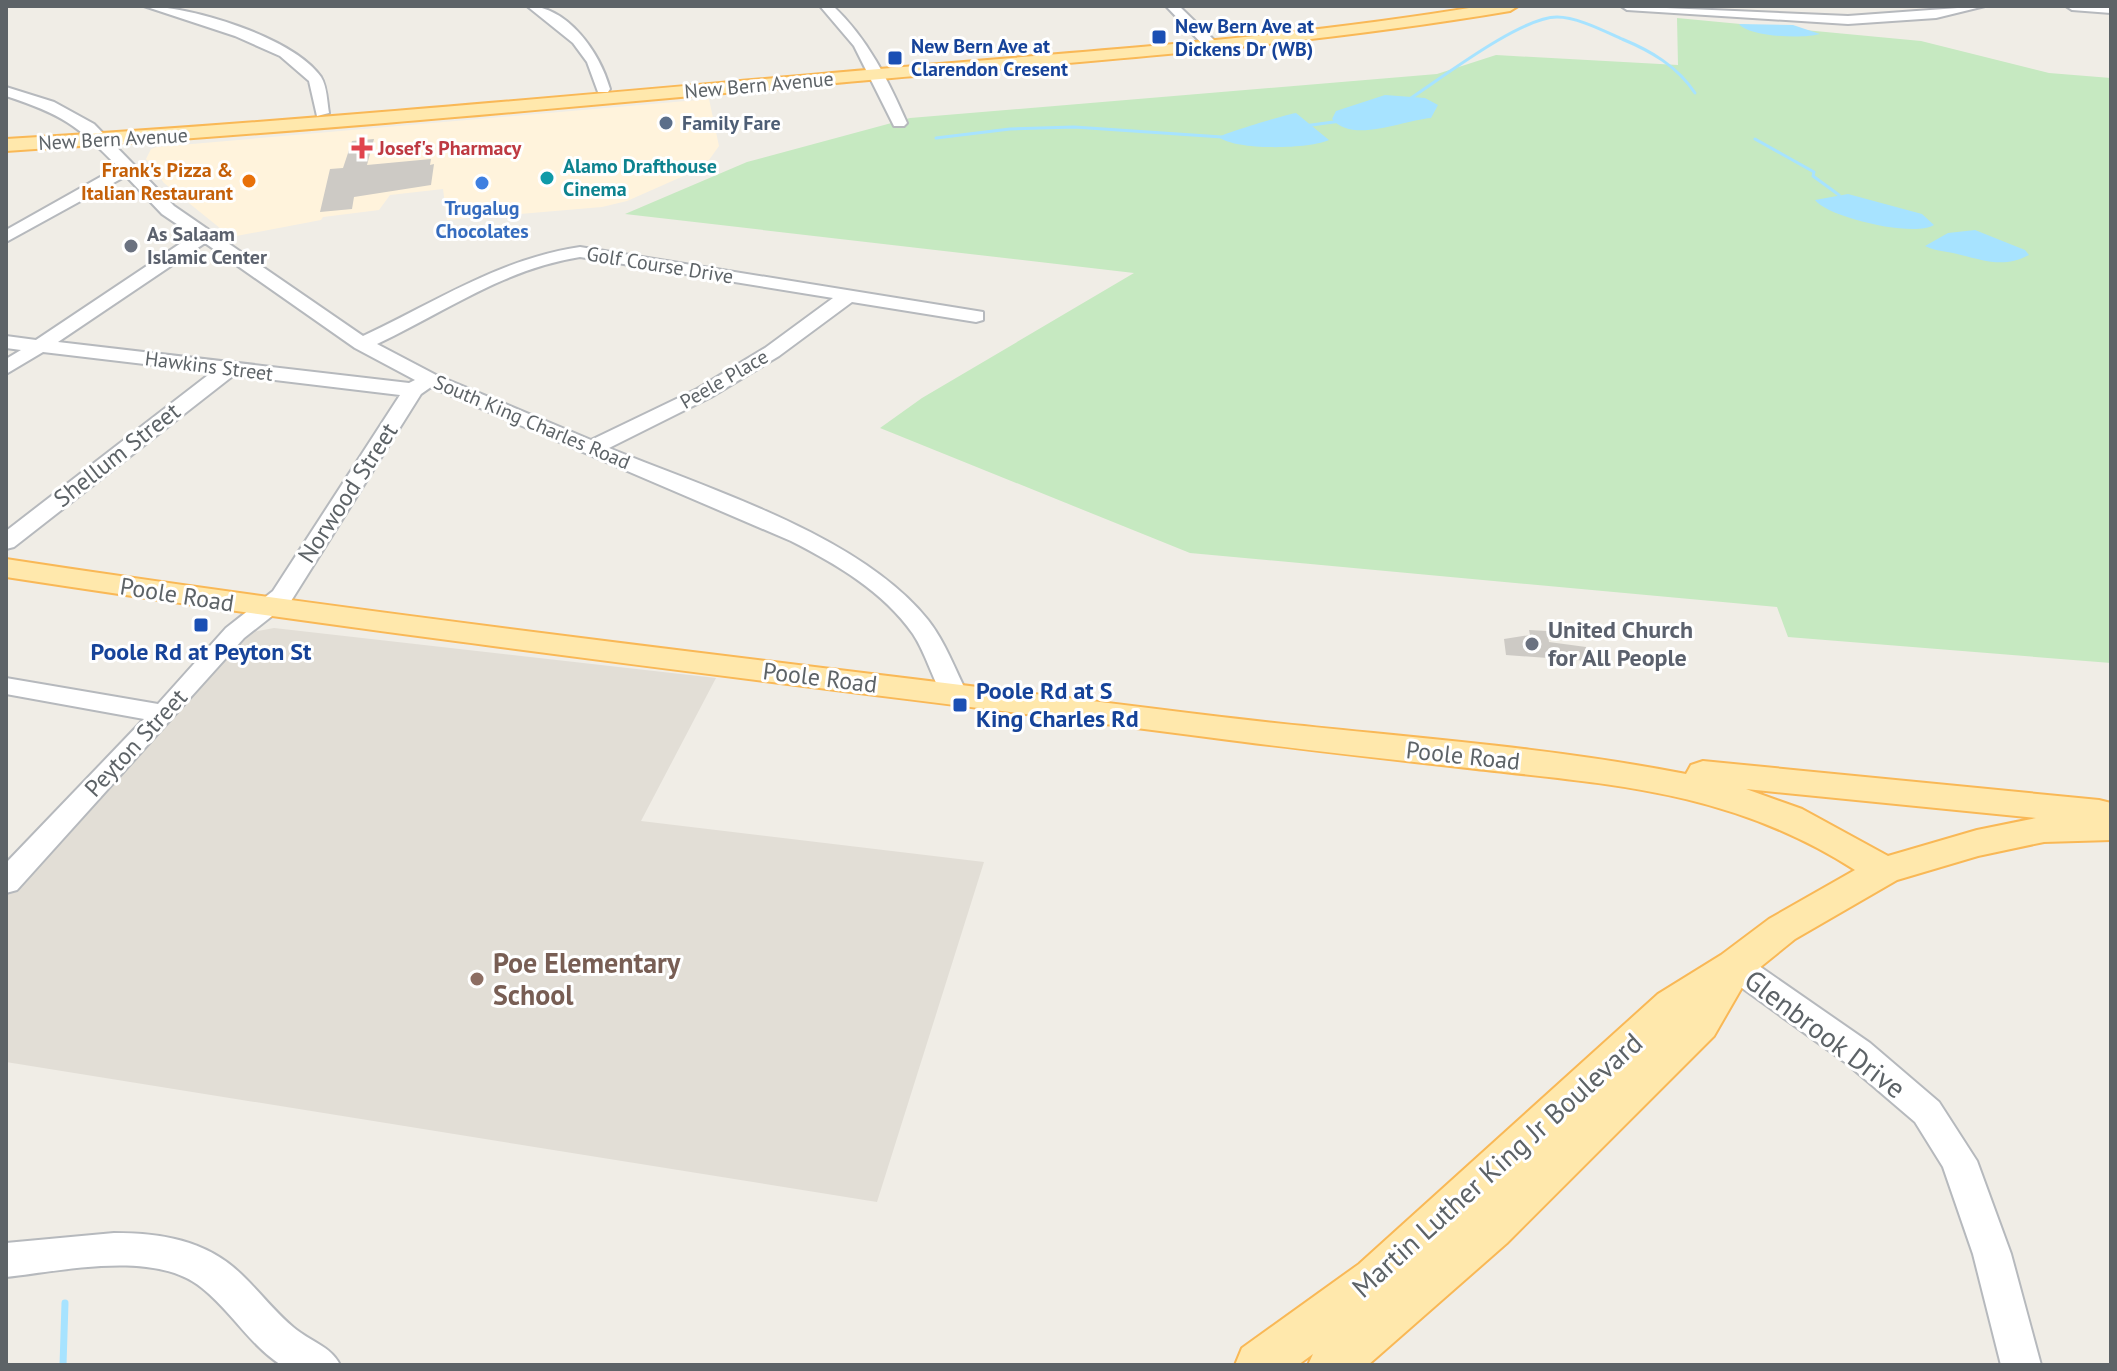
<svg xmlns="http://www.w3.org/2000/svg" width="2117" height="1371" viewBox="0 0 2117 1371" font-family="'PT Sans',sans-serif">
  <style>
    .commercial { fill: #fff3dc }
    .education { fill: #e2ded6 }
    .green { fill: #c6e9c1 }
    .water { fill: #a7e3ff }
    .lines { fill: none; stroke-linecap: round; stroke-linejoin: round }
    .stream-far1 { stroke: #a7e3ff; stroke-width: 3 }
    .stream { stroke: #a7e3ff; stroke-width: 7 }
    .building { fill: #cdcac5 }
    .minor-casing { stroke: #b6b9bd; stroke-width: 4 }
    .major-casing { stroke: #f9b856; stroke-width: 4 }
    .minor { fill: #fff; fill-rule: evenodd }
    .major { fill: #ffe8ac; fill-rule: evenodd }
    .transit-dot { fill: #1a4fb4; stroke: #fff; stroke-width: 3 }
    .service-dot { fill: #5c6f8a; stroke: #fff; stroke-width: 3 }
    .health-dot { fill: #e0444e; stroke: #fff; stroke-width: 3 }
    .culture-dot { fill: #0f9aa8; stroke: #fff; stroke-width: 3 }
    .food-dot { fill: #e8710a; stroke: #fff; stroke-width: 3 }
    .shop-dot { fill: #3f7fe0; stroke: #fff; stroke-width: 3 }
    .worship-dot { fill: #6b7280; stroke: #fff; stroke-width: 3 }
    .education-dot { fill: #8d6e63; stroke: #fff; stroke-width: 3 }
    .labels { text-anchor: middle; stroke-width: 6; stroke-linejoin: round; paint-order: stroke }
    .far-transit-label { font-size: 20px; font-weight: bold; fill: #164399; stroke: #fff; text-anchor: start }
    .far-street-label { font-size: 20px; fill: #5d6367; stroke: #fff }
    .far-service-label { font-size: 20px; font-weight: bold; fill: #4e5e75; stroke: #fff; text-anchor: start }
    .far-health-label { font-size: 20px; font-weight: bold; fill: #be3a42; stroke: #fff; text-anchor: start }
    .far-culture-label { font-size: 20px; font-weight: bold; fill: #0d838f; stroke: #fff; text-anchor: start }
    .far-food-label { font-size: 20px; font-weight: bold; fill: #c56008; stroke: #fff; text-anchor: end }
    .far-shop-label { font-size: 20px; font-weight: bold; fill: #366cbe; stroke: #fff }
    .far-worship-label { font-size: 20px; font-weight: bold; fill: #5b616d; stroke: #fff; text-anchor: start }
    .street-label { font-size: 24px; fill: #5d6367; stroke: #fff }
    .worship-label { font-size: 24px; font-weight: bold; fill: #5b616d; stroke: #fff; text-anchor: start }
    .transit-label { font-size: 24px; font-weight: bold; fill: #164399; stroke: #fff }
    .near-education-label { font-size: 28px; font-weight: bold; fill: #785e54; stroke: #fff; text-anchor: start }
    .near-street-label { font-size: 28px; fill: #5d6367; stroke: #fff }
  </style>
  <rect width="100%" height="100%" fill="#f0ede6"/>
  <!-- commercial -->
  <path class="commercial" d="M 709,99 L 719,146 L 704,167 L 627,201 L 602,207 L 447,220 L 443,189 L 390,195 L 379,210 L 323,217 L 321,220 L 231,237 L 164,183 L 146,159 L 151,149 L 157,147 Z"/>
  <!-- education -->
  <path class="education" d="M 274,628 L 716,678 L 641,821 L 984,862 L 877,1202 L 6,1062 L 6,896 L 240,641 L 252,632 Z"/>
  <!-- green -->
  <path class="green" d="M 1677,18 L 1921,41 L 2049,73 L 2111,78 L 2111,663 L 1788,637 L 1777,607 L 1190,553 L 880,428 L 922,398 L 1134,273 L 625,214 L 747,162 L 910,118 L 1437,74 L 1496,55 L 1678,65 Z"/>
  <!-- water -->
  <path class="water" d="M 1739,24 L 1793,25 L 1820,34 C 1803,39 1749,37 1739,24 Z
    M 1385,95 L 1425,98 L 1438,105 L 1431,118 C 1403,120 1353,144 1332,119 L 1336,111 Z
    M 1296,113 L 1329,140 C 1310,149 1236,151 1219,137 C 1222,134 1291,113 1296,113 Z
    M 1848,194 L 1922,214 L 1934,225 C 1914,238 1827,217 1815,200 Z
    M 1975,230 L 2025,250 L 2029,255 C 2004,268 1986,261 1961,255 C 1948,251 1938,252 1925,246 L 1948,233 Z"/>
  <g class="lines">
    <!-- stream-far1 -->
    <path class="stream-far1" d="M 1411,98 C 1443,77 1521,17 1557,17 C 1577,17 1604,31 1622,39 C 1651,51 1677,66 1695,93
      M 1304,126 L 1341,121
      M 936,138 L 1010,129 L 1074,127 L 1222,137
      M 1755,139 L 1814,172 L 1813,176 L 1839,195"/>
    <!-- stream -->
    <path class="stream" d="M 63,1365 L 65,1303"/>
  </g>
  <!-- building -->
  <path class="building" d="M 374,139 L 367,165 L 431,159 L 430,165 L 434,164 L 431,185 L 354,197 L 352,209 L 320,212 L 330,169 L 343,168 L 352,141 Z
    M 1529,630 L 1547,631 L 1549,642 L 1586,647 L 1589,661 L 1506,655 L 1504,639 L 1530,635 Z"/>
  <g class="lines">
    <defs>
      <path id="minor" d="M 144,6 C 190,6 293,37 321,77 C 327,86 327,102 329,113 L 317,116 L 309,81 L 280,56 L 235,36 Z
        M 527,6 C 568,6 600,53 610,89 L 608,92 L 598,92 L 587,62 L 573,43 Z
        M 820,6 L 833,6 C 868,39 888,80 907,123 L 904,126 L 894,126 L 854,46 Z
        M 1166,6 L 1179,6 L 1216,42 L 1216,48 L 1206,48 Z
        M 1621,6 L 1848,16 L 1985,6 L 1936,18 L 1848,24 L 1627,10 Z
        M 2066,6 L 2111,6 L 2111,13 L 2072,10 Z
        M 6,87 L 54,102 L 94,124 L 174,206 L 363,336 C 436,302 499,259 580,247 L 983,312 L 983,320 L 976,322 L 852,302 L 779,356 L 711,397 L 609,448 C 708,489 860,535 928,620 C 946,643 955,670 968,695 L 964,701 L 946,701 C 932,680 927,655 913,634 C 883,591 836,564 791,541 L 431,387 L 421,394 L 291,601 L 244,638 L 17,890 L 6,893 L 6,863 L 144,719 L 6,694 L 6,678 L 158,704 L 226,628 L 273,591 L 400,395 L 234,375 L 14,547 L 6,549 L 6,531 L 212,372 L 43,352 L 6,374 L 6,359 L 21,350 L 6,348 L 6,336 L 36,340 L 193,235 L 162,214 L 126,176 L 6,242 L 6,230 L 118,167 C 78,125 61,114 6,96 ZM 205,243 L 355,348 L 415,380 L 409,383 L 58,342 ZM 580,257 L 833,298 L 765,348 L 697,389 L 591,440 L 436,375 L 377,344 C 445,312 504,269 580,257 Z
        M 1735,954 L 1746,957 L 1870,1043 L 1939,1102 L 1977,1161 L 2011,1254 L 2041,1365 L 2001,1365 L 1973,1254 L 1943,1167 L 1915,1122 L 1846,1063 L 1724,975 L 1719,966 L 1724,957 Z
        M 114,1233 C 161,1233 206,1240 241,1274 C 259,1291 274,1311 293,1327 C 309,1341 331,1346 340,1365 L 281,1365 C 250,1345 231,1311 202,1288 C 155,1249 63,1271 6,1277 L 6,1243 Z"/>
      <path id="major" d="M 1482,6 L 1518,6 L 1510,11 C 1297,47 1083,61 869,80 C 581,106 294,133 6,151 L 6,139 C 294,122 580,95 867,70 C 1072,52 1278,40 1482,6 Z
        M 6,559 C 405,620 805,665 1205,715 C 1365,735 1528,743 1686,774 L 1691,765 L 1703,761 L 2099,800 L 2111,803 L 2111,840 L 2044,842 L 1978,856 L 1897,880 L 1795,939 L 1748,977 L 1714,1036 L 1507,1243 L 1368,1365 L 1308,1365 L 1313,1354 L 1298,1365 L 1235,1365 L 1242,1348 L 1359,1264 L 1658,994 L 1721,955 L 1769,919 L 1855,870 C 1736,794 1623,785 1486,770 C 1396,760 1305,750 1214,738 C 811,686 408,639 6,577 ZM 1746,789 L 2036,818 L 1977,830 L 1888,856 L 1802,809 Z"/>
    </defs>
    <!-- minor casing -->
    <use href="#minor" class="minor-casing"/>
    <!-- major casing -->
    <use href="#major" class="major-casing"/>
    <!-- minor -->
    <use href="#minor" class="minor"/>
    <!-- major -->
    <use href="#major" class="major"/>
  </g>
  <!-- markers -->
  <g class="transit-dot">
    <rect x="1151" y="29" width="16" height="16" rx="4"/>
    <rect x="887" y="50" width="16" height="16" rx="4"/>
    <rect x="193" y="617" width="16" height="16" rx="4"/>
    <rect x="952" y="697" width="16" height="16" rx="4"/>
  </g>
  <circle class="service-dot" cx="666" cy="123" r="8"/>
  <path class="health-dot" d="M358 136h8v8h8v8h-8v8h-8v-8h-8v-8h8z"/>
  <circle class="culture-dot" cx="547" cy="178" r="8"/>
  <circle class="food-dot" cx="249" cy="181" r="8"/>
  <circle class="shop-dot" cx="482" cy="183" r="8"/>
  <g class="worship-dot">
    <circle cx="131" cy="246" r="8"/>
    <circle cx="1532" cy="644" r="8"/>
  </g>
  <circle class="education-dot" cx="477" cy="979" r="8"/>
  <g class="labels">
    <!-- far-transit labels -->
    <g class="far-transit-label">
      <text x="1175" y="33">New Bern Ave at<tspan x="1175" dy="23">Dickens Dr (WB)</tspan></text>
      <text x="911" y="53">New Bern Ave at<tspan x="911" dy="23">Clarendon Cresent</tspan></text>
    </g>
    <!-- far-street labels -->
    <g class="far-street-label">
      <text transform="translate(759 85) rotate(-5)" y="7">New Bern Avenue</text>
      <text transform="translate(113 139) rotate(-3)" y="7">New Bern Avenue</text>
      <text transform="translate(660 265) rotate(9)" y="7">Golf Course Drive</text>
      <text transform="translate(209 366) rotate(7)" y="7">Hawkins Street</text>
      <text transform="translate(724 379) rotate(-30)" y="7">Peele Place</text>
      <text transform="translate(532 422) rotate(23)" y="7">South King Charles Road</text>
    </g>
    <!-- far-service labels -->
    <g class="far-service-label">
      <text x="682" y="130">Family Fare</text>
    </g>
    <!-- far-health labels -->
    <g class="far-health-label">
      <text x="378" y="155">Josef's Pharmacy</text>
    </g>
    <!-- far-culture labels -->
    <g class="far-culture-label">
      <text x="563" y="173">Alamo Drafthouse<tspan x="563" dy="23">Cinema</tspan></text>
    </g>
    <!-- far-food labels -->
    <g class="far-food-label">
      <text x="233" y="177">Frank's Pizza &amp;<tspan x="233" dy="23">Italian Restaurant</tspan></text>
    </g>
    <!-- far-shop labels -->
    <g class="far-shop-label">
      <text x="482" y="215">Trugalug<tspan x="482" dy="23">Chocolates</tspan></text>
    </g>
    <!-- far-worship labels -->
    <g class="far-worship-label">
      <text x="147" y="241">As Salaam<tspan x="147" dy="23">Islamic Center</tspan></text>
    </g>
    <!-- street labels -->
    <g class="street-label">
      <text transform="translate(117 455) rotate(-38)" y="8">Shellum Street</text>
      <text transform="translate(348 493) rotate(-57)" y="8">Norwood Street</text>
      <text transform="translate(177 595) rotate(9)" y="8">Poole Road</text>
      <text transform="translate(820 678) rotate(7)" y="8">Poole Road</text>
      <text transform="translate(136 743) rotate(-47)" y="8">Peyton Street</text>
      <text transform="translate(1463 756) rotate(6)" y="8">Poole Road</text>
    </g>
    <!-- worship labels -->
    <g class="worship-label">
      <text x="1548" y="638">United Church<tspan x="1548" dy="28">for All People</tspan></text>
    </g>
    <!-- transit labels -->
    <g class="transit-label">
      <text x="201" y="660">Poole Rd at Peyton St</text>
      <text x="976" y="699" text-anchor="start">Poole Rd at S<tspan x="976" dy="28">King Charles Rd</tspan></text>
    </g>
    <!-- near-education labels -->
    <g class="near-education-label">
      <text x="493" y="973">Poe Elementary<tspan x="493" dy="32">School</tspan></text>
    </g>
    <!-- near-street labels -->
    <g class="near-street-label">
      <text transform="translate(1825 1034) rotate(37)" y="10">Glenbrook Drive</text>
      <text transform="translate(1497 1165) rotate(-42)" y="10">Martin Luther King Jr Boulevard</text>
    </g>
  </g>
  <!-- border -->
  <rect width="2117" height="1371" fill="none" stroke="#5d6367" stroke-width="16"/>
</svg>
